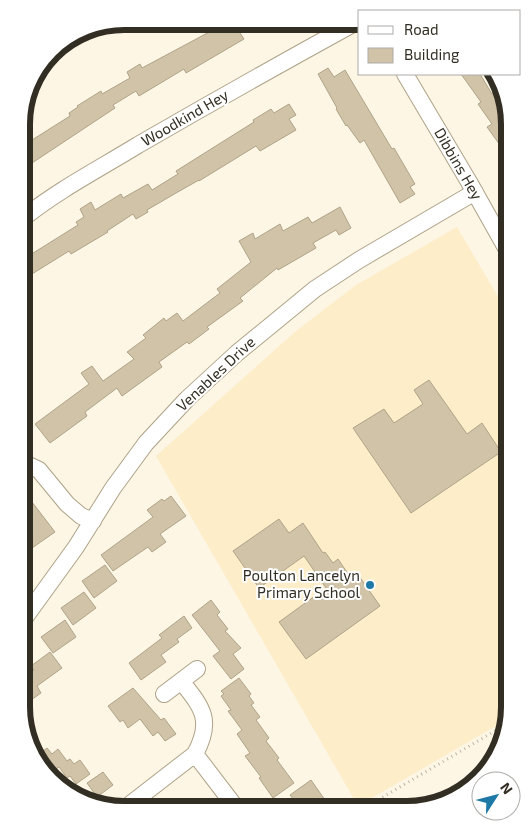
<svg xmlns="http://www.w3.org/2000/svg" width="531" height="831" viewBox="0 0 531 831" font-family="'Exo 2',sans-serif">
  <style>
    .built { fill: #fdedc9 }
    .building { fill: #d0c3a8; stroke: #afa388 }
    .lines { fill: none; stroke-linecap: round; stroke-linejoin: round }
    .street-casing { stroke: #aea287; stroke-width: 18 }
    .path { stroke: #beb7a8; stroke-width: 3; stroke-dasharray: 1 4; stroke-linecap: butt }
    .street { stroke: #fff; stroke-width: 16 }
    .poi-dot { fill: #1f79a7; stroke: #fff; stroke-width: 2 }
    .labels { text-anchor: middle; stroke-width: 4; stroke-linejoin: round; paint-order: stroke }
    .street-label { font-size: 15px; fill: #332e23; stroke: #fff }
    .poi-label { font-size: 15px; fill: #332e23; stroke: #fff; text-anchor: end }
    .rim { fill: none; stroke: #332e23; stroke-width: 6 }
  </style>
  <rect width="100%" height="100%" fill="#fdf6e5"/>
  <!-- built -->
  <path class="built" d="M 457,227 L 510,317 L 510,714 L 508,719 L 358,806 L 156,456 L 296,331 L 356,285 Z"/>
  <!-- building -->
  <path class="building" d="M 228,22 L 233,22 L 244,39 L 186,73 L 184,69 L 139,96 L 136,91 L 113,105 L 115,108 L 29,165 L 22,153 L 22,143 L 31,138 L 32,140 L 70,116 L 69,113 L 78,107 L 77,106 L 101,91 L 102,94 L 130,78 L 127,72 L 140,64 L 142,68 Z
    M 328,68 L 334,77 L 345,70 L 392,149 L 394,148 L 415,184 L 410,187 L 415,194 L 400,203 L 364,140 L 360,143 L 347,125 L 346,126 L 336,109 L 337,108 L 318,74 Z
    M 461,74 L 480,74 L 492,94 L 495,92 L 506,108 L 502,112 L 510,124 L 510,159 L 487,127 L 492,124 L 478,104 L 481,102 Z
    M 289,104 L 296,115 L 289,119 L 296,130 L 260,151 L 256,146 L 199,181 L 199,180 L 176,193 L 147,210 L 148,212 L 136,219 L 133,214 L 107,231 L 108,232 L 71,254 L 69,251 L 32,274 L 31,272 L 22,278 L 22,260 L 78,225 L 76,222 L 84,217 L 80,209 L 91,202 L 95,210 L 121,194 L 123,198 L 148,184 L 152,190 L 178,174 L 176,171 L 254,122 L 253,120 L 271,109 L 274,113 Z
    M 340,207 L 351,228 L 339,235 L 336,230 L 313,243 L 316,248 L 278,270 L 277,268 L 240,298 L 243,301 L 207,327 L 209,329 L 189,344 L 187,342 L 159,362 L 162,367 L 122,396 L 117,388 L 85,412 L 87,416 L 50,443 L 35,424 L 89,384 L 81,373 L 92,366 L 103,381 L 134,359 L 127,352 L 146,338 L 143,335 L 164,318 L 166,321 L 177,313 L 183,321 L 220,293 L 217,289 L 251,262 L 239,241 L 253,233 L 255,239 L 280,224 L 283,231 L 308,217 L 312,223 Z
    M 429,380 L 467,434 L 482,423 L 501,452 L 411,513 L 353,428 L 384,409 L 394,423 L 423,404 L 414,390 Z
    M 22,489 L 55,532 L 32,548 L 22,532 Z
    M 171,496 L 186,516 L 160,534 L 166,542 L 152,552 L 148,547 L 113,571 L 101,555 L 153,517 L 147,510 L 162,499 L 164,501 Z
    M 279,519 L 289,533 L 303,523 L 323,553 L 325,552 L 333,563 L 338,559 L 353,581 L 359,576 L 380,606 L 306,659 L 279,622 L 326,588 L 304,556 L 259,588 L 233,551 Z
    M 105,565 L 117,581 L 94,598 L 82,581 Z
    M 84,592 L 96,608 L 73,625 L 61,608 Z
    M 211,600 L 220,612 L 217,615 L 228,629 L 225,631 L 241,648 L 233,654 L 244,669 L 231,679 L 213,656 L 220,651 L 192,615 Z
    M 184,616 L 192,628 L 177,639 L 179,642 L 161,655 L 166,662 L 141,680 L 129,663 L 162,638 L 159,635 Z
    M 65,620 L 76,637 L 53,653 L 41,637 Z
    M 50,652 L 62,668 L 37,686 L 41,693 L 21,707 L 21,679 L 34,670 L 31,666 Z
    M 239,678 L 251,694 L 249,696 L 254,703 L 251,705 L 260,717 L 256,720 L 269,738 L 266,741 L 279,758 L 277,760 L 294,783 L 273,798 L 259,778 L 261,777 L 245,756 L 250,753 L 237,734 L 242,730 L 228,711 L 231,710 L 221,696 L 224,694 L 221,691 Z
    M 133,688 L 161,720 L 164,718 L 176,734 L 165,741 L 158,732 L 153,736 L 140,719 L 128,728 L 123,720 L 120,722 L 108,706 Z
    M 47,748 L 52,754 L 58,749 L 67,761 L 70,759 L 74,764 L 80,760 L 90,774 L 76,784 L 70,776 L 67,778 L 59,767 L 52,772 L 47,765 L 45,766 L 37,756 Z
    M 103,772 L 113,785 L 97,797 L 87,783 Z
    M 311,780 L 332,810 L 301,809 L 290,795 Z"/>
  <g class="lines">
    <defs>
      <path id="street" d="M 405,74 L 469,182 L 510,255
        M 22,219 C 58,190 99,169 138,145 C 209,104 280,64 351,25
        M 22,462 L 39,470 L 67,504 L 81,516 L 93,521
        M 21,623 L 76,547 L 113,488 L 146,443 L 187,399 L 237,353 L 315,289 L 359,260 L 475,192
        M 164,694 L 197,669
        M 195,754 L 237,809
        M 124,809 L 195,754 C 213,721 203,708 181,681"/>
    </defs>
    <!-- street casing -->
    <use href="#street" class="street-casing"/>
    <!-- path -->
    <path class="path" d="M 361,810 L 505,725"/>
    <!-- street -->
    <use href="#street" class="street"/>
  </g>
  <!-- markers -->
  <circle class="poi-dot" cx="370" cy="585" r="5"/>
  <g class="labels">
    <!-- street labels -->
    <g class="street-label">
      <text transform="translate(185 118) rotate(-30)" y="5">Woodkind Hey</text>
      <text transform="translate(458 164) rotate(60)" y="5">Dibbins Hey</text>
      <text transform="translate(216 374) rotate(-43)" y="5">Venables Drive</text>
    </g>
    <!-- poi labels -->
    <g class="poi-label">
      <text x="360" y="581">Poulton Lancelyn<tspan x="360" dy="17">Primary School</tspan></text>
    </g>
  </g>
  <!-- crop -->
  <path d="M0 0H531V831H0ZM124 30H407A94 94 0 0 1 501 124V707A94 94 0 0 1 407 801H124A94 94 0 0 1 30 707V124A94 94 0 0 1 124 30Z" fill="#fff" fill-rule="evenodd"/>
  <path class="rim" d="M124 30H407A94 94 0 0 1 501 124V707A94 94 0 0 1 407 801H124A94 94 0 0 1 30 707V124A94 94 0 0 1 124 30Z"/>
  <!-- legend -->
  <rect x="358" y="10" width="162" height="65" fill="#ffffff" stroke="#adaba7"/>
  <rect x="368" y="26" width="25" height="8" fill="#ffffff" stroke="#adaba7"/>
  <text x="404" y="35" font-size="15" fill="#332e23">Road</text>
  <rect x="368" y="48" width="25" height="15" fill="#d0c3a8" stroke="#adaba7"/>
  <text x="404" y="60" font-size="15" fill="#332e23">Building</text>
  <!-- north arrow -->
  <g transform="translate(496 796) rotate(54)"><circle r="24" fill="#ffffff" stroke="#adaba7"/>
  <path d="M0-4L9 19L0 12L-9 19Z" fill="#1f79a7"/>
  <text y="-8" font-size="14" font-weight="bold" text-anchor="middle" fill="#332e23">N</text>
  </g>
</svg>
